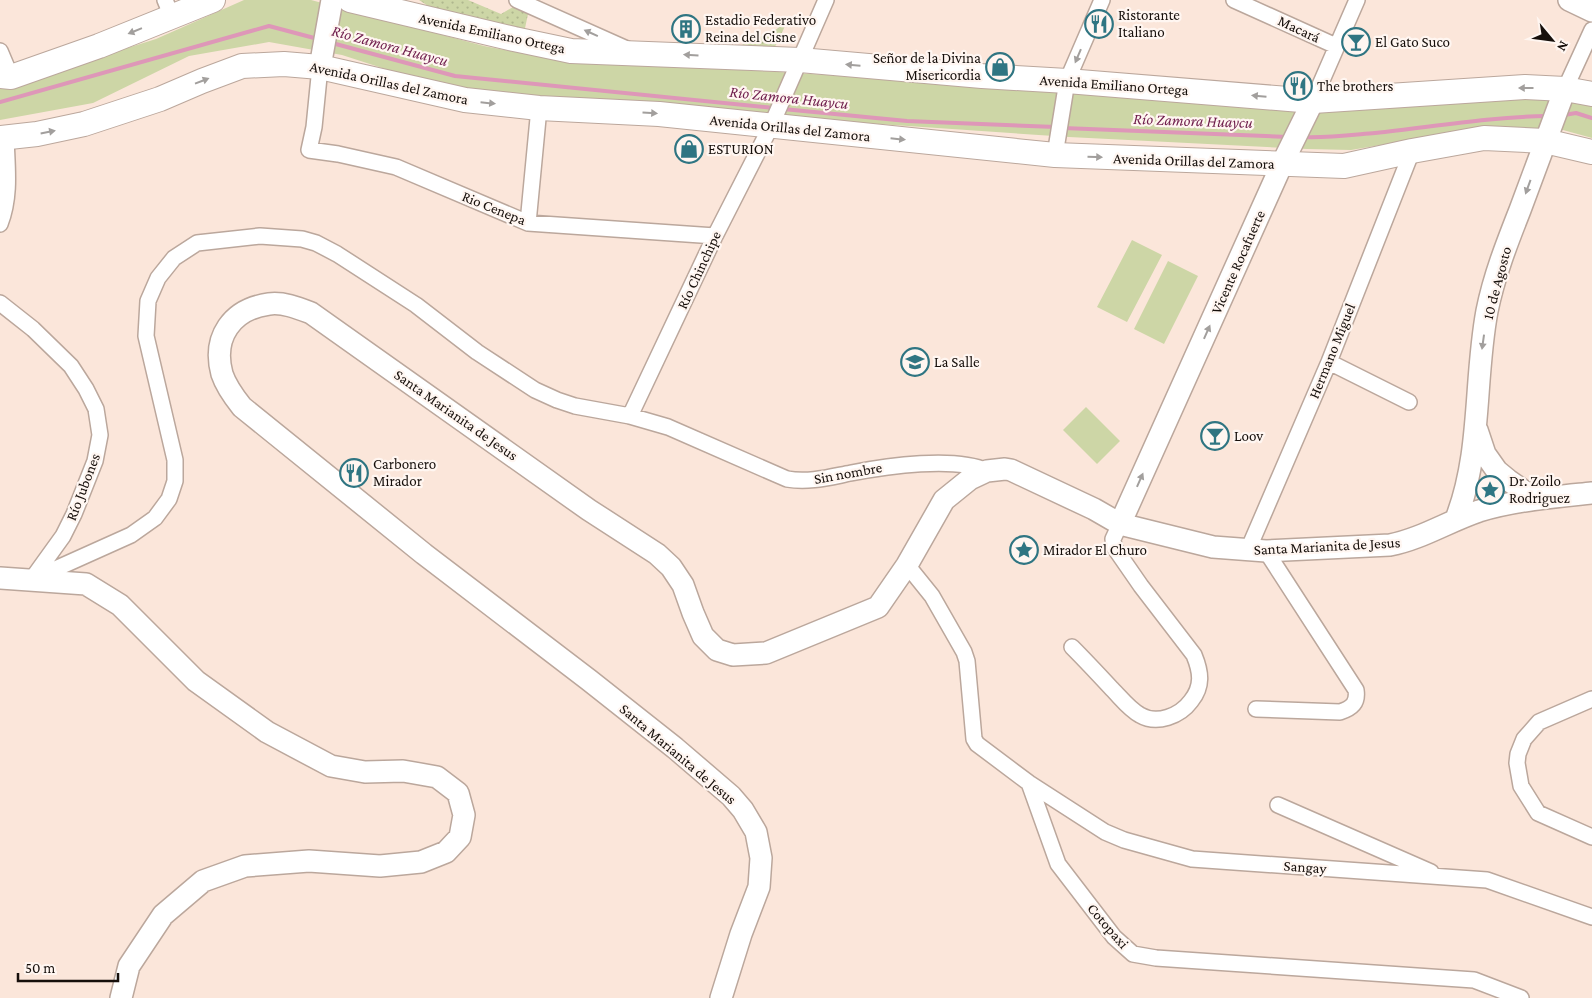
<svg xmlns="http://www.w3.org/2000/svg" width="1592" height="998" viewBox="0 0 1592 998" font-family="'Crimson Pro',serif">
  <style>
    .grass { fill: #cdd6a6 }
    .park { fill: url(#park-dots) }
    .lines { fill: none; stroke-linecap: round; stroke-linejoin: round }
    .stream { stroke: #de97b8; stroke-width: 4 }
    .street-casing { stroke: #bba79c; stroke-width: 18 }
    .secondary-casing { stroke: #bba79c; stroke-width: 24 }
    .primary-casing { stroke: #bba79c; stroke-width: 26 }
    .street { stroke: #fff; stroke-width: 15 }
    .secondary { stroke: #fff; stroke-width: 21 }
    .primary { stroke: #fff; stroke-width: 24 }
    .oneway { fill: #a29f9d }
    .labels { text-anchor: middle; stroke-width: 4.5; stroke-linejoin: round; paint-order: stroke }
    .poi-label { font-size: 15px; fill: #160f0b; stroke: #fff6f1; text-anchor: start }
    .street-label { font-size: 15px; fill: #160f0b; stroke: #fff6f1 }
    .water-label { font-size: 16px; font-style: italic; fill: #6e1c4b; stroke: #fff6f1 }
  </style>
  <defs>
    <pattern id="park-dots" width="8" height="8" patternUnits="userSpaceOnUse" patternTransform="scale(1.25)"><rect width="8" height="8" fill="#cdd6a6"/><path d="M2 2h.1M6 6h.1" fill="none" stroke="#afb68e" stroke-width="1.8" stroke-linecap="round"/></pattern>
  </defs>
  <rect width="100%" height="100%" fill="#fbe6da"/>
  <!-- grass -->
  <path class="grass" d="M 244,0 L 311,0 L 484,46 L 548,58 L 975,84 L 1511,93 L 1592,102 L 1592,138 L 1563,130 L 1505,128 L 1446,134 L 1351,150 L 1307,149 L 1069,137 L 791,118 L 444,88 L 342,55 L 269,42 L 189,56 L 93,103 L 0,120 L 0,88 L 156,39 Z
    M 1132,240 L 1162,255 L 1127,322 L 1097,307 Z
    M 1168,261 L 1198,276 L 1164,344 L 1134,329 Z
    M 1086,407 L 1120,441 L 1097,464 L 1063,430 Z"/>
  <!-- park -->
  <path class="park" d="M 419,0 L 468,0 L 501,14 L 513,7 L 528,14 L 524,33 L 439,13 Z
    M 786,21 L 787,22 L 772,53 L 735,48 L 777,29 Z"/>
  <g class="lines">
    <!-- stream -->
    <path class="stream" d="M 332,43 L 455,76 L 774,108
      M 0,102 L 269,26 L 318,39
      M 783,109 L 907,121 L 1056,127
      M 1564,115 L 1576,113 L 1592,118
      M 1063,128 L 1288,137
      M 1303,137 C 1327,138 1351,135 1375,133 C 1432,127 1489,117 1547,116"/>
    <defs>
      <path id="street" d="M 165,0 L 172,17
        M 517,0 L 627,49
        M 1234,0 L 1336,46
        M 0,51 L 11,77
        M 320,67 L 314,127 L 309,150 L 338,154 L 396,167 L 528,223 L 715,236
        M 1565,89 L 1592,30
        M 1313,101 L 1357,0
        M 1055,155 L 1067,81 L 1102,0
        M 528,223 L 539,108
        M 0,224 C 11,196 7,167 6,138
        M 0,303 L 33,329 L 71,366 L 86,389 L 96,409 L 100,435 L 95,461 L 74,514 L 63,536 L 32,579
        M 1329,362 L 1409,402
        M 630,416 L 715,236 L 771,126 L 826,0
        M 1248,550 L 1329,362 L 1412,151
        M 907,565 L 932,596 L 964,652 L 967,661 L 974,739 L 977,744 L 1029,783 L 1105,832 L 1124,840 L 1192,859 L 1487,880 L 1592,917
        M 33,579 L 131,535 L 155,518 L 169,499 L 175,481 L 175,460 L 146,336 L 148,301 L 158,278 L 174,258 L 197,243 L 260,236 L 302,239 L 316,243 L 337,254 L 416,305 L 477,352 L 535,390 L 557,400 L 575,406 L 630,416 L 668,427 L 787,479 C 809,483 830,477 851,473 C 887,466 955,456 987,471
        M 1072,647 C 1086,661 1099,675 1112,689 C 1121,698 1129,709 1140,715 C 1157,725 1180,716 1191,701 C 1203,686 1201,672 1194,655 L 1141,586 L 1114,547 L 1113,539 L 1120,524
        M 1592,699 L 1539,722 L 1524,739 L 1518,754 L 1517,763 L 1521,786 L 1538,813 L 1592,837
        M 1256,709 L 1340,712 C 1352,708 1358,703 1356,690 L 1266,551
        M 1029,783 L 1058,864 L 1114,937 L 1133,954 L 1156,958 L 1474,980 L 1521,998
        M 1278,805 L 1431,872"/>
      <path id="secondary" d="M 1569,0 L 1592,11
        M 320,67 L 332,0
        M 1477,430 L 1485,454 L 1497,471 L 1508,480 L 1525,492 L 1543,496
        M 1456,519 C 1482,452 1474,380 1487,311 C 1494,276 1507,243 1520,210 C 1535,169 1550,129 1565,89
        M 1120,524 L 1282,164 L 1313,101
        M 0,578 L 86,584 L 120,605 L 196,681 L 267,732 L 331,766 L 365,772 L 403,771 L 437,777 L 458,793 L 464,815 L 460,837 L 446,852 L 421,862 L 380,866 L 309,861 L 245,866 L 203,881 L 163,915 L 129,966 L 121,998
        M 721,998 L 741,934 L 759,887 L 761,858 L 756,832 L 743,810 L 731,796 L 675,748 L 589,680 L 424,554 L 242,407 C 234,397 226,386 222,374 C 212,337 232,309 269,304 C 283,302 298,308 311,313 L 589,510 L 657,554 L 671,567 L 683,585 L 693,613 L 703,636 L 717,650 L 733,655 L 766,653 L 878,607 L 907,565 L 944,500 L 970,479 L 987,471 L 1005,469 L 1011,470 L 1094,509 L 1120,524 L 1213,547 L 1266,551 L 1390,545 C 1421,539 1449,521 1479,511 C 1516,500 1554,497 1592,493"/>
      <path id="primary" d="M 350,0 L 514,39 L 571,51 L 800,60 L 982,76 L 1067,81 L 1313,101 L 1525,87 L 1565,89 L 1592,94
        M 0,76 L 11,77 L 99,46 L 213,0
        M 0,138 L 37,134 L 84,124 L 160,99 L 202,81 L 242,66 L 284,64 L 320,67 L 465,100 L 539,108 L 659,114 L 1055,155 L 1344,166 L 1412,151 L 1484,138 L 1545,141 L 1592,152"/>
    </defs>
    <!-- street casing -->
    <use href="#street" class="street-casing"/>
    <!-- secondary casing -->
    <use href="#secondary" class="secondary-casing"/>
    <!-- primary casing -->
    <use href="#primary" class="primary-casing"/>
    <!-- street -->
    <use href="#street" class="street"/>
    <!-- secondary -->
    <use href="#secondary" class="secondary"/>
    <!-- primary -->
    <use href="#primary" class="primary"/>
  </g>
  <!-- one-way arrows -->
  <defs><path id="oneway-solid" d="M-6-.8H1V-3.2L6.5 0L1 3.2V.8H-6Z" transform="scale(1.25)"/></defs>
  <g class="oneway">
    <use href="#oneway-solid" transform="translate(135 31) rotate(158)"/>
    <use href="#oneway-solid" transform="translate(591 33) rotate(-156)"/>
    <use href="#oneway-solid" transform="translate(691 55) rotate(-177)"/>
    <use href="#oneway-solid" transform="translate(1078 56) rotate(113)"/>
    <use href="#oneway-solid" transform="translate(853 65) rotate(-175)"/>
    <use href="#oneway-solid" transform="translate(202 81) rotate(-21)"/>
    <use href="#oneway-solid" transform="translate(1526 88) rotate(-180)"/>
    <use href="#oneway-solid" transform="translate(1259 96) rotate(-175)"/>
    <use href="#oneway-solid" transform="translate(488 103) rotate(6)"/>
    <use href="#oneway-solid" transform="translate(650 113) rotate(3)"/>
    <use href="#oneway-solid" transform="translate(48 132) rotate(-11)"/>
    <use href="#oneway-solid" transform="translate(898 139) rotate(6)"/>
    <use href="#oneway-solid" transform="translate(1095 157) rotate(2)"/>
    <use href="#oneway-solid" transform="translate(1528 187) rotate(110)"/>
    <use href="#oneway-solid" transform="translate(1207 332) rotate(-66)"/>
    <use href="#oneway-solid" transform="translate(1483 342) rotate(98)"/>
    <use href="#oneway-solid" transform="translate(1140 480) rotate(-66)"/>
  </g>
  <!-- icons -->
  <defs>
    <symbol id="restaurant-ring" viewBox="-11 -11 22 22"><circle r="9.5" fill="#fff6f1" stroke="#2f7582" stroke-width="1.5"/><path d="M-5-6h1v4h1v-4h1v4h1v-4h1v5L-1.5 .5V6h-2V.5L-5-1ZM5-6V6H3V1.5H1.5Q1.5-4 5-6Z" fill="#2f7582"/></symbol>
    <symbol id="building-ring" viewBox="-11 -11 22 22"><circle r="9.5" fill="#fff6f1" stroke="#2f7582" stroke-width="1.5"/><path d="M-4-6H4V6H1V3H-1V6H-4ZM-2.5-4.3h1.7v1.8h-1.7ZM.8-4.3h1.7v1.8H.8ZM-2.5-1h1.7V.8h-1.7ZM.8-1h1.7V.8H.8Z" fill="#2f7582"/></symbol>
    <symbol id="bar-ring" viewBox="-11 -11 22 22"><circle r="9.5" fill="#fff6f1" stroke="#2f7582" stroke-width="1.5"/><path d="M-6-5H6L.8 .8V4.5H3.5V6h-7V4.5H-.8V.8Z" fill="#2f7582"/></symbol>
    <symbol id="shop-ring" viewBox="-11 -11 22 22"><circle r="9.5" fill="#fff6f1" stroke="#2f7582" stroke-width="1.5"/><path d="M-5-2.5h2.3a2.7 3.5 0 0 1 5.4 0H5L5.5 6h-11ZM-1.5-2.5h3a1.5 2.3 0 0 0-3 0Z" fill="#2f7582"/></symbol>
    <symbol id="university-ring" viewBox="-11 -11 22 22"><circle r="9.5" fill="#fff6f1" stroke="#2f7582" stroke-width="1.5"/><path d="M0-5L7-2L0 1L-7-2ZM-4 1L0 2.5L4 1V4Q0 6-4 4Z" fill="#2f7582"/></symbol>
    <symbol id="sight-ring" viewBox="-11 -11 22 22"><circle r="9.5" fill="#fff6f1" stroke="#2f7582" stroke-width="1.5"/><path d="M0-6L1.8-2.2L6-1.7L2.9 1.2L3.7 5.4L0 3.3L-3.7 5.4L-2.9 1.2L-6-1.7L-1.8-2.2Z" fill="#2f7582"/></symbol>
  </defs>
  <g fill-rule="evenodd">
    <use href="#restaurant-ring" x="1083" y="8" width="32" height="32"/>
    <use href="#building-ring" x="670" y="13" width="32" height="32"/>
    <use href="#bar-ring" x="1340" y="26" width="32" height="32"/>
    <use href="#shop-ring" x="984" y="51" width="32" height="32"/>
    <use href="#restaurant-ring" x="1282" y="70" width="32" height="32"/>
    <use href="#shop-ring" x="673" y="133" width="32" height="32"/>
    <use href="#university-ring" x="899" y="346" width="32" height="32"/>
    <use href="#bar-ring" x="1199" y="420" width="32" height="32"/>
    <use href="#restaurant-ring" x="338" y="457" width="32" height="32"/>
    <use href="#sight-ring" x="1474" y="474" width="32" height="32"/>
    <use href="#sight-ring" x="1008" y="534" width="32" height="32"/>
  </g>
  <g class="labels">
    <!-- poi labels -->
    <g class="poi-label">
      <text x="1118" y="20">Ristorante<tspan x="1118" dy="17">Italiano</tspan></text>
      <text x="705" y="25">Estadio Federativo<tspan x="705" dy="17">Reina del Cisne</tspan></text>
      <text x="1375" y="47">El Gato Suco</text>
      <text x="981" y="63" text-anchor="end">Señor de la Divina<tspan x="981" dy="17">Misericordia</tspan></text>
      <text x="1317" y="91">The brothers</text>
      <text x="708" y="154">ESTURION</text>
      <text x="934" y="367">La Salle</text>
      <text x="1234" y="441">Loov</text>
      <text x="373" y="469">Carbonero<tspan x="373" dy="17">Mirador</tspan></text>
      <text x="1509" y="486">Dr. Zoilo<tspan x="1509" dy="17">Rodriguez</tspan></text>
      <text x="1043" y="555">Mirador El Churo</text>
    </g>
    <!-- street labels -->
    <g class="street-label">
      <text transform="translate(1299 29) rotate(25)" y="5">Macará</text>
      <text transform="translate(492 33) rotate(12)" y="5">Avenida Emiliano Ortega</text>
      <text transform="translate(389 83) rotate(12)" y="5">Avenida Orillas del Zamora</text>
      <text transform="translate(1114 85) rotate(4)" y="5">Avenida Emiliano Ortega</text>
      <text transform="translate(790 128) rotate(6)" y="5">Avenida Orillas del Zamora</text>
      <text transform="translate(1194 161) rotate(2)" y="5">Avenida Orillas del Zamora</text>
      <text transform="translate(494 208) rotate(22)" y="5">Rio Cenepa</text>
      <text transform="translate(1238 262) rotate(-66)" y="5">Vicente Rocafuerte</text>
      <text transform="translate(699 270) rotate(-65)" y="5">Río Chinchipe</text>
      <text transform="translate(1497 283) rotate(-75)" y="5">10 de Agosto</text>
      <text transform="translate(1332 351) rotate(-68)" y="5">Hermano Miguel</text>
      <text transform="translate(456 415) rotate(35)" y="5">Santa Marianita de Jesus</text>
      <text transform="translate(848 473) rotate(-10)" y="5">Sin nombre</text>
      <text transform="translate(83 487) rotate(-69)" y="5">Río Jubones</text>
      <text transform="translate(1327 546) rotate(-3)" y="5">Santa Marianita de Jesus</text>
      <text transform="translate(678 754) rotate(40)" y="5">Santa Marianita de Jesus</text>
      <text transform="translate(1305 867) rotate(4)" y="5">Sangay</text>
      <text transform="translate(1108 926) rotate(49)" y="5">Cotopaxi</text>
    </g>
    <!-- water labels -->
    <g class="water-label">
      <text transform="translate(390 45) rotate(15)" y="6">Río Zamora Huaycu</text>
      <text transform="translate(789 97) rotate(6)" y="6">Río Zamora Huaycu</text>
      <text transform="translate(1193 120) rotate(2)" y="6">Río Zamora Huaycu</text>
    </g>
  </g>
  <!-- north arrow -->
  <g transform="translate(1552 40) rotate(119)" stroke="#fff6f1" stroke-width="4" paint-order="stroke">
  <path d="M0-4L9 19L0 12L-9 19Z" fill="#160f0b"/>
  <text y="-8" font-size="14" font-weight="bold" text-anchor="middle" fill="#160f0b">N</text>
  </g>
  <!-- scale -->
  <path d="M18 973v8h100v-8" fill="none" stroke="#160f0b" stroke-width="2.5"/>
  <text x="25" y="973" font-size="15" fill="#160f0b" stroke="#fff6f1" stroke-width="4" paint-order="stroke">50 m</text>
</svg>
